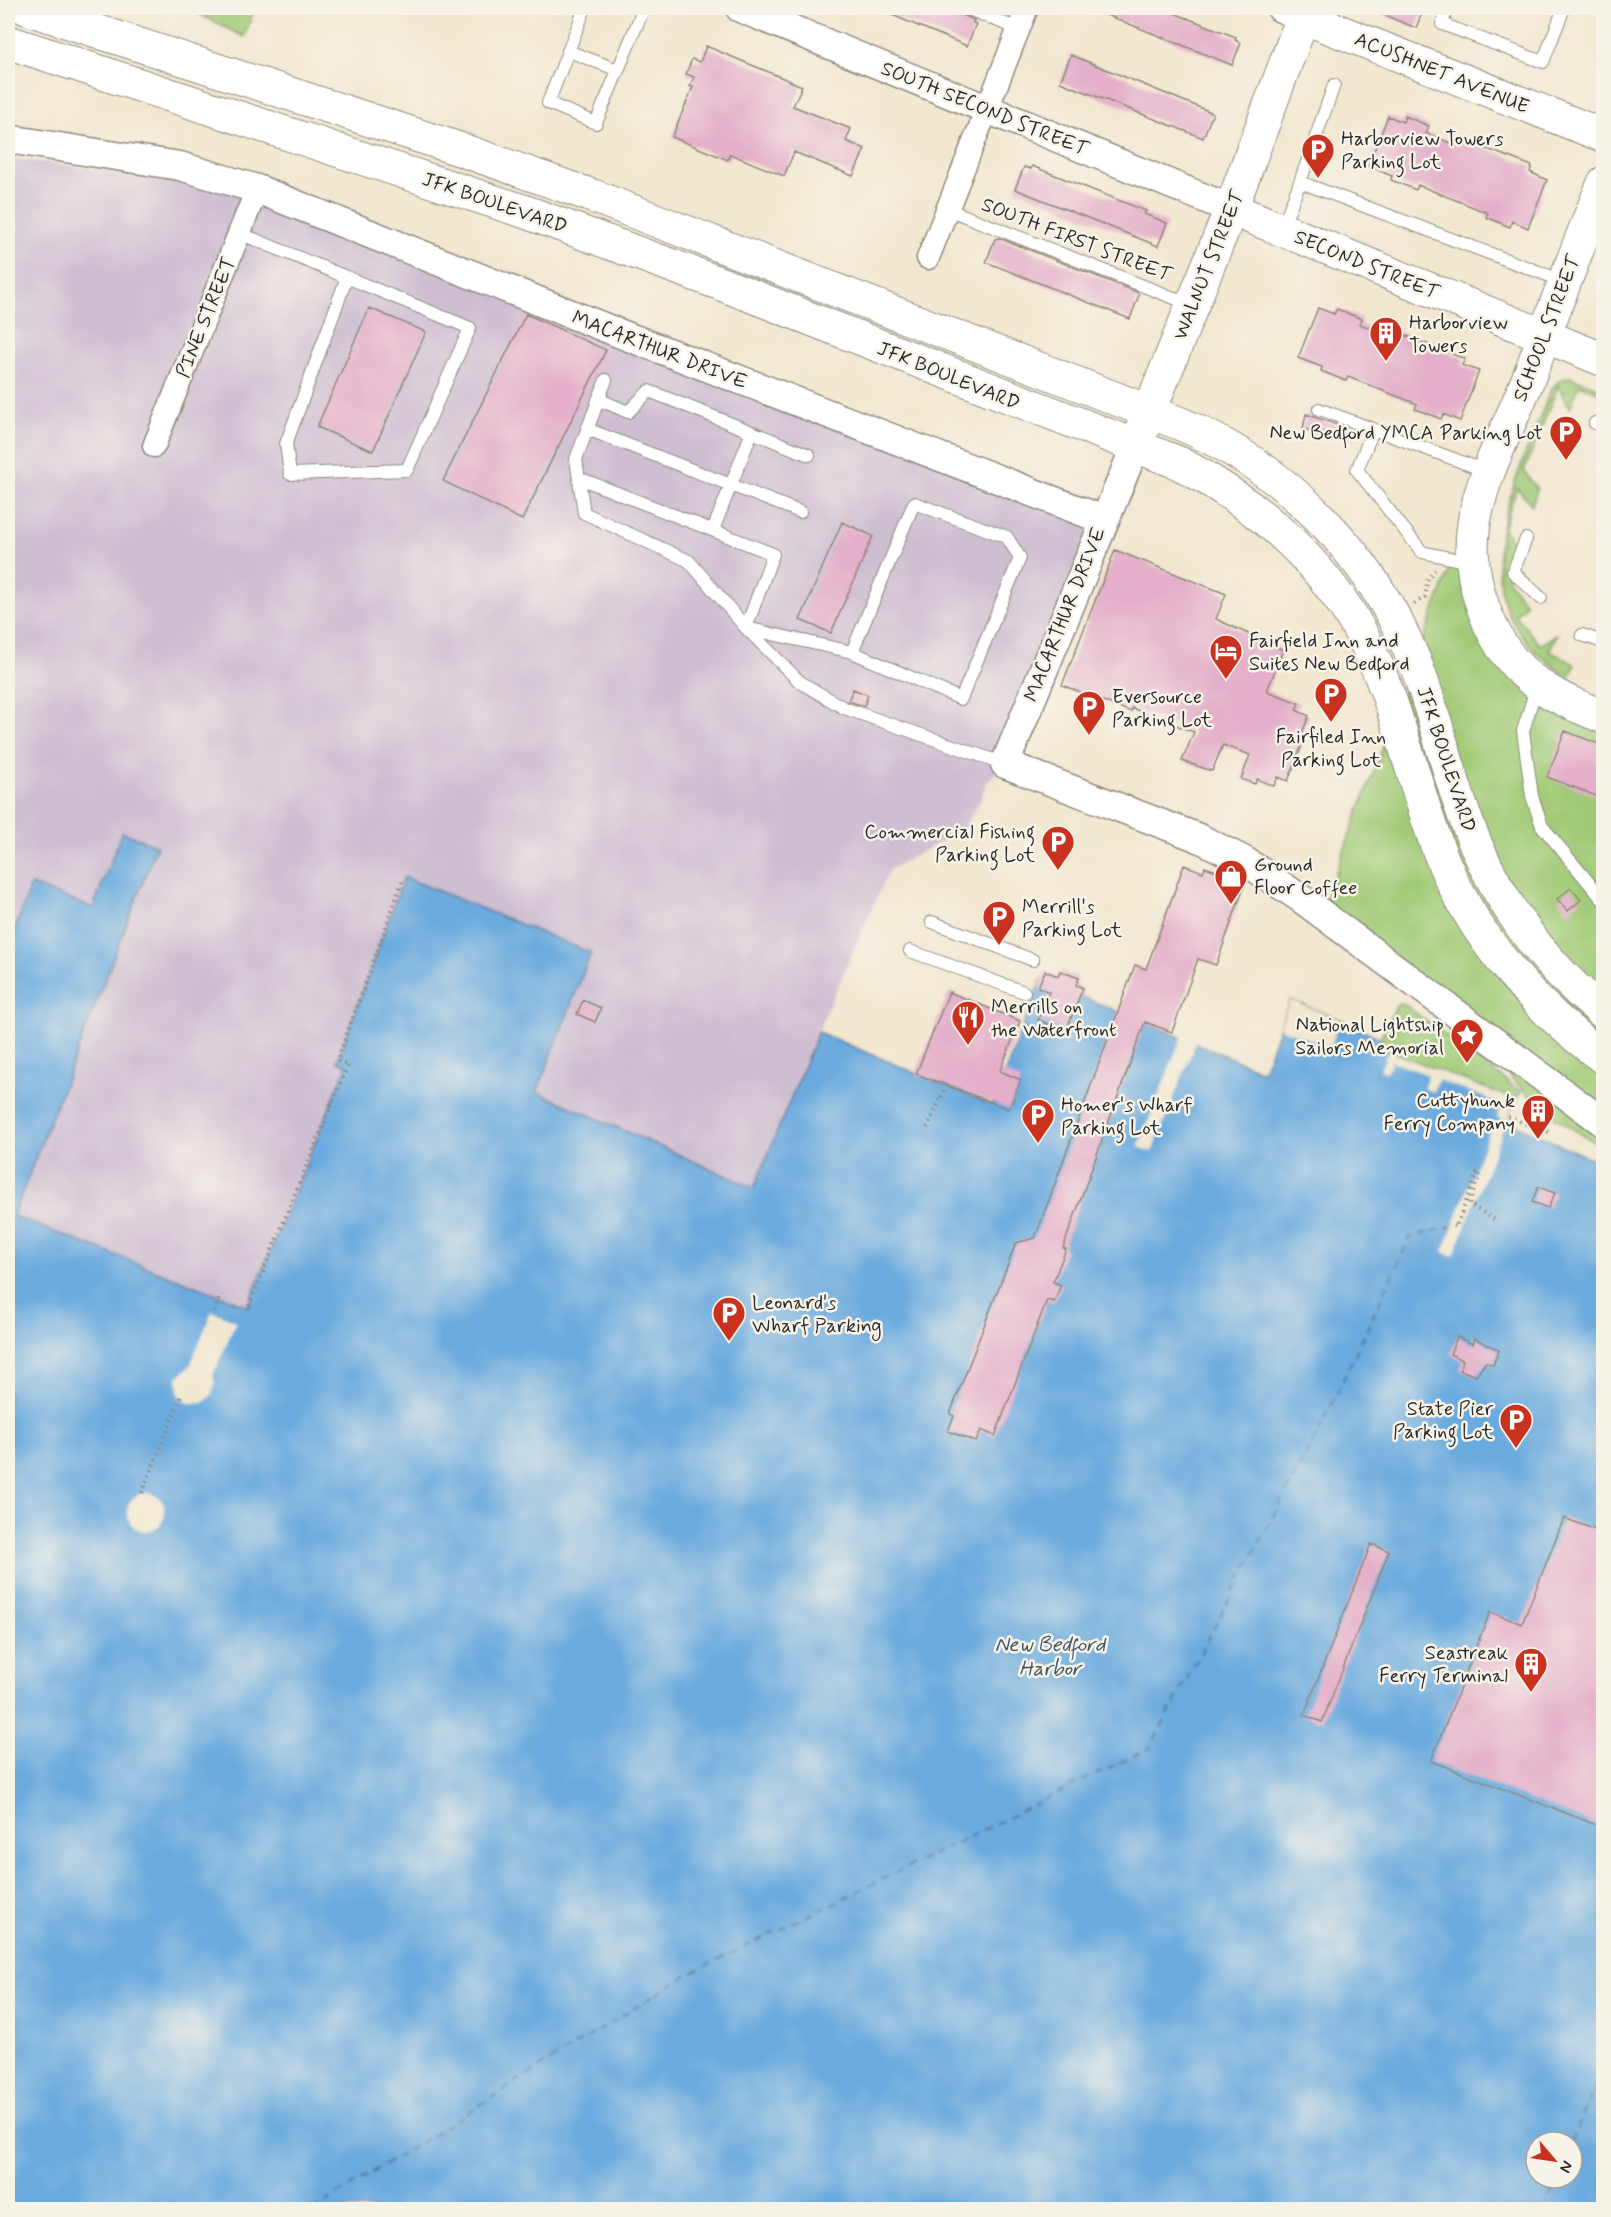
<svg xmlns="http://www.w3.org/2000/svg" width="1611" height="2217" viewBox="0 0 1611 2217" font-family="Mynerve,sans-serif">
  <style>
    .industrial { fill: #cebed1 }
    .green { fill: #a0ca76; stroke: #667a50; stroke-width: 1.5 }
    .water { fill: #6baade; stroke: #4b6a84; stroke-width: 1.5; fill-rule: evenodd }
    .pier { fill: #f2e7cf }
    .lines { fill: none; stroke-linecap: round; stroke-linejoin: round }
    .ferry { stroke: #41576a; stroke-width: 1.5; stroke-dasharray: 8 6; stroke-linecap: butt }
    .building { fill: #e4afc9 }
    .service-casing { stroke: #8e897d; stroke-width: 14 }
    .minor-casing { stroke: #8e897d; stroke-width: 25 }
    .tertiary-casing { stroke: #8e897d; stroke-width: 31 }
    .secondary-casing { stroke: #8e897d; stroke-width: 35 }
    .primary-casing { stroke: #8e897d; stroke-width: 35 }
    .path { stroke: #8e897d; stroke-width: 4; stroke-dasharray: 1.5 4.5; stroke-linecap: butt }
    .service { stroke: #fff; stroke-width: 12 }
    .minor { stroke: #fff; stroke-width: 22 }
    .tertiary { stroke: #fff; stroke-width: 28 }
    .secondary { stroke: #fff; stroke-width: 33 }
    .primary { stroke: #fff; stroke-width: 33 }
    .labels { text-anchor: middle; stroke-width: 5; stroke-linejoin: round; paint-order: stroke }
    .street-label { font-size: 20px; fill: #2b2b2b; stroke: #f7f3e8 }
    .poi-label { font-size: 20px; fill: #2b2b2b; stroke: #f7f3e8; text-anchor: start }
    .water-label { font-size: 21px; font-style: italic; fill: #41576a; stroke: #f7f3e8 }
  </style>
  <rect width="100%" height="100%" fill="#f7f3e8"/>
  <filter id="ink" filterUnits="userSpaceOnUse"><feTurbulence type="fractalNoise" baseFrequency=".0167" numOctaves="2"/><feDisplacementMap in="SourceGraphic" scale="12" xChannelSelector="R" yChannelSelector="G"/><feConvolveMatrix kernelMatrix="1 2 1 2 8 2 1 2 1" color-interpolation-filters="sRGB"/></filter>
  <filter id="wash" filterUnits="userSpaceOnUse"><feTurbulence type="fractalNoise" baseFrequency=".008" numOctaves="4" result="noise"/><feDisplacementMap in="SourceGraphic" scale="24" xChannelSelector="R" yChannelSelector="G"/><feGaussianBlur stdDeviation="1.35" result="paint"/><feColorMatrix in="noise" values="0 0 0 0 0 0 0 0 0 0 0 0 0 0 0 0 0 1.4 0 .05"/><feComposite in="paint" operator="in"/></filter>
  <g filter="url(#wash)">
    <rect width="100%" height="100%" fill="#f2e7cf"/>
    <!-- industrial -->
    <path class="industrial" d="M 8,158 L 257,189 L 1104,520 L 1005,764 L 986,783 L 980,802 L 962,830 L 889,870 L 818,1031 L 893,1062 L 701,1532 L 743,1183 L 536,1092 L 591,953 L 337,1061 L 348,1065 L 249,1306 L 13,1216 L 157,846 L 122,832 L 93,908 L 31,885 L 8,948 Z"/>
    <!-- green -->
    <path class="green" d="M 187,8 L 255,8 L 244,37 Z
      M 1570,377 L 1603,389 L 1603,394 L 1579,385 L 1570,408 L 1558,386 L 1524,471 L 1537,489 L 1532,505 L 1517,488 L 1503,528 L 1515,546 L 1508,580 L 1526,604 L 1515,615 L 1540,645 L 1557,634 L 1549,651 L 1573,663 L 1575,666 L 1569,677 C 1446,601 1513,492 1551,389 L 1560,380 Z
      M 1468,520 L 1470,613 L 1603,728 L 1603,1148 L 1542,1109 L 1483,1049 L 1419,998 L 1315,928 Z
      M 1398,1003 L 1405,1005 L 1521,1092 L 1514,1100 L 1388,1051 L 1380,1038 Z"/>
    <!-- water -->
    <path class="water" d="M 122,832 L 157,846 L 13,1216 L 248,1306 L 347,1065 L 337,1061 L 404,877 L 591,953 L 537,1092 L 754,1188 L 818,1032 L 992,1105 L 1041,980 L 1263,1071 L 1290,1000 L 1339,1019 L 1380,1038 L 1388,1051 L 1514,1100 L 1507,1121 L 1603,1164 L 1603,2209 L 8,2209 L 8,948 L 31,885 L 93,908 ZM 1536,2142 L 1572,2142 L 1572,2178 L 1536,2178 Z"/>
    <!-- pier -->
    <path class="pier" d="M 1290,1000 L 1339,1019 L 1331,1047 L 1279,1028 Z
      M 1182,1036 L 1196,1042 L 1152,1152 L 1138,1147 Z
      M 1388,1051 L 1514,1100 L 1507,1121 L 1497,1117 L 1501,1104 L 1438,1080 L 1433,1092 L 1423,1088 L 1428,1075 L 1392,1061 L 1387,1072 L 1380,1070 Z
      M 1493,1122 L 1504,1126 L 1454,1256 L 1443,1252 Z
      M 212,1311 L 236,1321 L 213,1376 L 215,1383 L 212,1395 L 202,1403 L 189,1403 L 179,1396 L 177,1377 L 190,1366 Z
      M127 1512a19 19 0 1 1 38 0a19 19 0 1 1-38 0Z"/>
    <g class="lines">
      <!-- ferry -->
      <path class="ferry" d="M 1572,2142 L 1604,2064
        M 313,2210 L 687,1975 L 1150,1748 L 1324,1421 L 1410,1237 L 1453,1226
        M 1545,2210 L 1558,2178
        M 1602,2210 L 1604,2204"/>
    </g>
    <g id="blocks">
      <!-- building -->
      <path class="building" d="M 875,8 L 947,8 L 974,20 L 973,23 L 976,24 L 967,46 Z
        M 1089,8 L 1150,8 L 1164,13 L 1166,10 L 1236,37 L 1235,40 L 1241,43 L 1232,65 Z
        M 1367,8 L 1424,8 L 1416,28 Z
        M 706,46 L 802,86 L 793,106 L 851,129 L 846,141 L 865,149 L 853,176 L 794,152 L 784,176 L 730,154 L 728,160 L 672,137 L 693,87 L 690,86 L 694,77 L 686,74 L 692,59 L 700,62 Z
        M 1071,55 L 1213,113 L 1203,138 L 1060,82 Z
        M 1388,116 L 1403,122 L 1405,116 L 1429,126 L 1426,133 L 1458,146 L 1461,139 L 1532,166 L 1530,172 L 1547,180 L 1528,228 L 1512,221 L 1510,227 L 1486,217 L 1488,213 L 1418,185 L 1416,190 L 1391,180 L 1392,176 L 1368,166 Z
        M 1032,166 L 1146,211 L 1144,214 L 1167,223 L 1158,246 L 1015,189 L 1024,167 L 1031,169 Z
        M 999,238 L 1137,292 L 1139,295 L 1130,319 L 986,262 L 995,239 Z
        M 369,308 L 426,332 L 373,451 L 317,427 Z
        M 1318,308 L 1334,314 L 1337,309 L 1362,319 L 1360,324 L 1390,336 L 1392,330 L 1465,359 L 1462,365 L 1479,371 L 1460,421 L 1443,414 L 1441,419 L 1415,409 L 1417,404 L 1348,377 L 1346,381 L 1321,371 L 1322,367 L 1298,358 Z
        M 526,314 L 606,350 L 522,520 L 443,481 Z
        M 1306,414 L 1341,426 L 1339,436 L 1303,429 Z
        M 842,522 L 873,536 L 831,633 L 800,620 Z
        M 1115,550 L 1226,594 L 1216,619 L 1283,650 L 1267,691 L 1299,703 L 1296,710 L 1309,716 L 1298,743 L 1302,745 L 1288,781 L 1278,777 L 1274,786 L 1257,779 L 1255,784 L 1241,779 L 1250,755 L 1223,745 L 1212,771 L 1182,761 L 1194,732 L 1132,708 L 1131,712 L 1062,685 Z
        M 853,689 L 868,695 L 864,706 L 848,701 Z
        M 1565,731 L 1604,746 L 1604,799 L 1547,777 Z
        M 1184,865 L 1203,872 L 1205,867 L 1246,881 L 1216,965 L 1198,959 L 1172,1032 L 1145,1022 L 1063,1248 L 1066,1249 L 1053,1282 L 1061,1285 L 1054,1302 L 1047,1300 L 995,1436 L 981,1430 L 976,1442 L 948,1431 L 954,1416 L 950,1414 L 1016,1243 L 1035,1238 L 1135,965 L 1146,969 Z
        M 1571,888 L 1581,900 L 1568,911 L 1557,899 Z
        M 1045,971 L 1058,976 L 1060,971 L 1079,978 L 1076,985 L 1083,988 L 1066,1031 L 1038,1020 L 1049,992 L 1038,987 Z
        M 949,992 L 1020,1021 L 1000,1071 L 1021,1080 L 1009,1109 L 916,1074 Z
        M 583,1000 L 601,1008 L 595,1022 L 577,1014 Z
        M 1538,1187 L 1555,1193 L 1548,1208 L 1532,1202 Z
        M 1457,1337 L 1472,1344 L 1474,1338 L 1499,1350 L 1493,1365 L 1486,1362 L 1476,1376 L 1460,1370 L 1463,1360 L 1450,1354 Z
        M 1564,1518 L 1604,1533 L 1604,1828 L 1431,1761 L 1490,1612 L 1522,1624 Z
        M 1371,1544 L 1389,1551 L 1322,1722 L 1304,1715 Z"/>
    </g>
  </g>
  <g filter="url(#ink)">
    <use href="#blocks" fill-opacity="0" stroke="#8e897d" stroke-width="1.5"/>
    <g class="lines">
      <defs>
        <path id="service" d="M 585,8 L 548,103 L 596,123 L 644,8
          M 966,8 L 1018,29
          M 1447,8 L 1442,24 L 1543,62 L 1564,8
          M 568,51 L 618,70
          M 1334,85 L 1300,182 L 1563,281
          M 947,209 L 1192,305
          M 1282,228 L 1300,182
          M 239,233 L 470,328 L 407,470 L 290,474 L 286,444 L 347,277
          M 606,380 L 576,459 L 584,513 L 689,561 L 746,628 L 800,682 L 844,708 L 1005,764
          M 598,399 L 628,412 L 649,391 L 752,432 L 713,530
          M 1319,409 L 1486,471
          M 1595,423 L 1604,426
          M 587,429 L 800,512
          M 1373,430 L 1357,470 L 1422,552 L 1473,563
          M 752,432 L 809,455
          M 579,478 L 773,554 L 746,628
          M 1526,539 L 1513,572 L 1541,598
          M 746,628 L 852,652 L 961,699 L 1020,558 L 1007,537 L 914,503 L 852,652
          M 1582,635 L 1600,641
          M 1537,685 L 1523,731 L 1532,796 L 1542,826 L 1604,901
          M 932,922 L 1033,960
          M 910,951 L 1024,992"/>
        <path id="minor" d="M 928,258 L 1027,8
          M 154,446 L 257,189"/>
        <path id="tertiary" d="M 740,8 L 1231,209
          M 1281,8 L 1303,17
          M 8,139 L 180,166 L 257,189 L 621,334 L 1104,520
          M 1135,447 L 1005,764 L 1199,838 L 1245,861 L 1303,900 L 1604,1123"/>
        <path id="secondary" d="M 1604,183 C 1577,247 1554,310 1530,374 C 1512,422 1482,473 1474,523 C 1465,580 1491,652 1539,685 C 1559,699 1581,708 1604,717
          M 1231,209 L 1604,360
          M 1135,447 L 1231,209 L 1303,17 L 1604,136"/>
        <path id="primary" d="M 26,8 L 459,149 L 593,196 L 1181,424 C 1287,469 1371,554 1414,660 C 1435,712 1446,768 1466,820 C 1494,896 1541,962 1604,1013
          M 8,42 L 526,212 L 724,285 L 1179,463 C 1249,500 1307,547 1350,614 C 1395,686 1409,773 1439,851 C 1471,934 1532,1006 1604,1058"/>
      </defs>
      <!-- service casing -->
      <use href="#service" class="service-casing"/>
      <!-- minor casing -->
      <use href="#minor" class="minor-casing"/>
      <!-- tertiary casing -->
      <use href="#tertiary" class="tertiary-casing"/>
      <!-- secondary casing -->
      <use href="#secondary" class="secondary-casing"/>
      <!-- primary casing -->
      <use href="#primary" class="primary-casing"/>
      <!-- path -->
      <path class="path" d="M 1414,604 L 1425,597 L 1428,578 L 1435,570
        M 941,1097 L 947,1083
        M 1508,1117 L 1551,1133
        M 927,1128 L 941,1097
        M 1480,1174 L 1469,1204 L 1494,1219
        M 1453,1226 L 1456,1227 L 1477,1173 L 1480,1174
        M 249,1306 L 348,1065 L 337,1061 L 404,877
        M 214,1312 L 221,1295
        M 142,1493 L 181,1397"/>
      <!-- service -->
      <use href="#service" class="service"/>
      <!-- minor -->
      <use href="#minor" class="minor"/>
      <!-- tertiary -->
      <use href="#tertiary" class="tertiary"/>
      <!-- secondary -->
      <use href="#secondary" class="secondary"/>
      <!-- primary -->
      <use href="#primary" class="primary"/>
    </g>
  </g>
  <!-- icons -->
  <defs>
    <symbol id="parking-pin" viewBox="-11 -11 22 30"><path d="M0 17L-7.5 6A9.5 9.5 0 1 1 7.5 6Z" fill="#c8321e" stroke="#f7f3e8"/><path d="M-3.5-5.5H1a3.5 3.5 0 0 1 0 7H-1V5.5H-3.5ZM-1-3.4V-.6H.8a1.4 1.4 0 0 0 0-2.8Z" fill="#fff"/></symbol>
    <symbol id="building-pin" viewBox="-11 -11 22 30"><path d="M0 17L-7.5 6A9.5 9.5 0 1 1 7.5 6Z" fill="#c8321e" stroke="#f7f3e8"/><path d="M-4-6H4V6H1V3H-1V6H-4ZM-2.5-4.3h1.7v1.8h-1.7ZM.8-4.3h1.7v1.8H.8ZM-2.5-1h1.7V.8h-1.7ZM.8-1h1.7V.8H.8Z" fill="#fff"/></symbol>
    <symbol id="hotel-pin" viewBox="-11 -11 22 30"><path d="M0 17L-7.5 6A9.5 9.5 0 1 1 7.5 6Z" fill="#c8321e" stroke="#f7f3e8"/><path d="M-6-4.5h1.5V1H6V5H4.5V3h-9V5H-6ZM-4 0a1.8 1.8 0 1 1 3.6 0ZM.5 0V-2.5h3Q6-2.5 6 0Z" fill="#fff"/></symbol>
    <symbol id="shop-pin" viewBox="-11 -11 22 30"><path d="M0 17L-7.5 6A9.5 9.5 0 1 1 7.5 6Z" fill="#c8321e" stroke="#f7f3e8"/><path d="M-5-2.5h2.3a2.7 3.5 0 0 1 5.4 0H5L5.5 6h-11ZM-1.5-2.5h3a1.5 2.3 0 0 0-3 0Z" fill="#fff"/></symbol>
    <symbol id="restaurant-pin" viewBox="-11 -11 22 30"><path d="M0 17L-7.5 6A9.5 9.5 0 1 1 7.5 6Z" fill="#c8321e" stroke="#f7f3e8"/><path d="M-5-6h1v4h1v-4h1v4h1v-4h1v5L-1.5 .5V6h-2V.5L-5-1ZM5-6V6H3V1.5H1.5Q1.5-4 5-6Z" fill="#fff"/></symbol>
    <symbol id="sight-pin" viewBox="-11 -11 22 30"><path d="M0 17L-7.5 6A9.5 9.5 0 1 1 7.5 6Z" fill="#c8321e" stroke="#f7f3e8"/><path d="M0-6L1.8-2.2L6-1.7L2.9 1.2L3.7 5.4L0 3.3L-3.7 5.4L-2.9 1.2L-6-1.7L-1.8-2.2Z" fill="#fff"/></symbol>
  </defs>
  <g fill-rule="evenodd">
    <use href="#parking-pin" x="1299" y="131" width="38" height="52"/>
    <use href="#building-pin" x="1367" y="314" width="38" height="52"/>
    <use href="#parking-pin" x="1547" y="413" width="38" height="52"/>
    <use href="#hotel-pin" x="1207" y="632" width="38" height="52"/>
    <use href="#parking-pin" x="1312" y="675" width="38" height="52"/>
    <use href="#parking-pin" x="1070" y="688" width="38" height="52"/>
    <use href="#parking-pin" x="1039" y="823" width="38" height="52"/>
    <use href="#shop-pin" x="1212" y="857" width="38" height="52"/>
    <use href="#parking-pin" x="980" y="898" width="38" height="52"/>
    <use href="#restaurant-pin" x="949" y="998" width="38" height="52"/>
    <use href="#sight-pin" x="1448" y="1016" width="38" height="52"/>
    <use href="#building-pin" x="1519" y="1092" width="38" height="52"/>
    <use href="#parking-pin" x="1019" y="1096" width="38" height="52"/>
    <use href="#parking-pin" x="710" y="1294" width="38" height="52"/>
    <use href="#parking-pin" x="1497" y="1401" width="38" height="52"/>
    <use href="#building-pin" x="1512" y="1645" width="38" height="52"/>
  </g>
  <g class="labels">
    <!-- street labels -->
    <g class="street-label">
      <text transform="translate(1442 72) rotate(22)" y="7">ACUSHNET AVENUE</text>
      <text transform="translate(985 108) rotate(22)" y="7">SOUTH SECOND STREET</text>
      <text transform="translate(495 202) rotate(19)" y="7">JFK BOULEVARD</text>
      <text transform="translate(1077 239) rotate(21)" y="7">SOUTH FIRST STREET</text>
      <text transform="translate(1367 264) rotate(22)" y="7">SECOND STREET</text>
      <text transform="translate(1208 265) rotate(-68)" y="7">WALNUT STREET</text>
      <text transform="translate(205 317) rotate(-68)" y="7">PINE STREET</text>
      <text transform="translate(1546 328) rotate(-69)" y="7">SCHOOL STREET</text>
      <text transform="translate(660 349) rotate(21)" y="7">MACARTHUR DRIVE</text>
      <text transform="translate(949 375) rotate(22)" y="7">JFK BOULEVARD</text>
      <text transform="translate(1064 614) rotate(-68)" y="7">MACARTHUR DRIVE</text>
      <text transform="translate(1447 759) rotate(72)" y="7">JFK BOULEVARD</text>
    </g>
    <!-- poi labels -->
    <g class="poi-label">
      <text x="1341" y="145">Harborview Towers<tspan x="1341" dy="23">Parking Lot</tspan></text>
      <text x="1409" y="329">Harborview<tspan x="1409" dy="23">Towers</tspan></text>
      <text x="1543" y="439" text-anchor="end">New Bedford YMCA Parking Lot</text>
      <text x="1249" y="647">Fairfield Inn and<tspan x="1249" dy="23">Suites New Bedford</tspan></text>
      <text x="1112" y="703">Eversource<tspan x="1112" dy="23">Parking Lot</tspan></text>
      <text x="1331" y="743" text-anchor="middle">Fairfiled Inn<tspan x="1331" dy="23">Parking Lot</tspan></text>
      <text x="1035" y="838" text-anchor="end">Commercial Fishing<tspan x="1035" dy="23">Parking Lot</tspan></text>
      <text x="1254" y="871">Ground<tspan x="1254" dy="23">Floor Coffee</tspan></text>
      <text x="1022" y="913">Merrill's<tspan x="1022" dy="23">Parking Lot</tspan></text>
      <text x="991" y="1013">Merrills on<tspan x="991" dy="23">the Waterfront</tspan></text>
      <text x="1444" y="1031" text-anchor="end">National Lightship<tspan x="1444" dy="23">Sailors Memorial</tspan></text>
      <text x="1515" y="1107" text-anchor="end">Cuttyhunk<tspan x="1515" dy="23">Ferry Company</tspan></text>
      <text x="1061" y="1111">Homer's Wharf<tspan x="1061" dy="23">Parking Lot</tspan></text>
      <text x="752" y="1309">Leonard's<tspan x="752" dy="23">Wharf Parking</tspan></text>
      <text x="1493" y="1415" text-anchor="end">State Pier<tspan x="1493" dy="23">Parking Lot</tspan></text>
      <text x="1508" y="1659" text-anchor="end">Seastreak<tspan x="1508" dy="23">Ferry Terminal</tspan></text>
    </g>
    <!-- water labels -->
    <g class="water-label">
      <text x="1050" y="1651">New Bedford<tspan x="1050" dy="24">Harbor</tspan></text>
    </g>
  </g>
  <!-- margin -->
  <rect width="1611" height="2217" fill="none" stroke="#f7f3e8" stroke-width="30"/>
  <!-- north arrow -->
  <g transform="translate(1554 2160) rotate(119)"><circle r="28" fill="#f7f3e8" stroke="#a5a39c" stroke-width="1.5"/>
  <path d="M0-4.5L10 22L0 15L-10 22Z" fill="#c8321e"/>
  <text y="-9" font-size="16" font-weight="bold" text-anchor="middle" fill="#2b2b2b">N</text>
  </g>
</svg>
